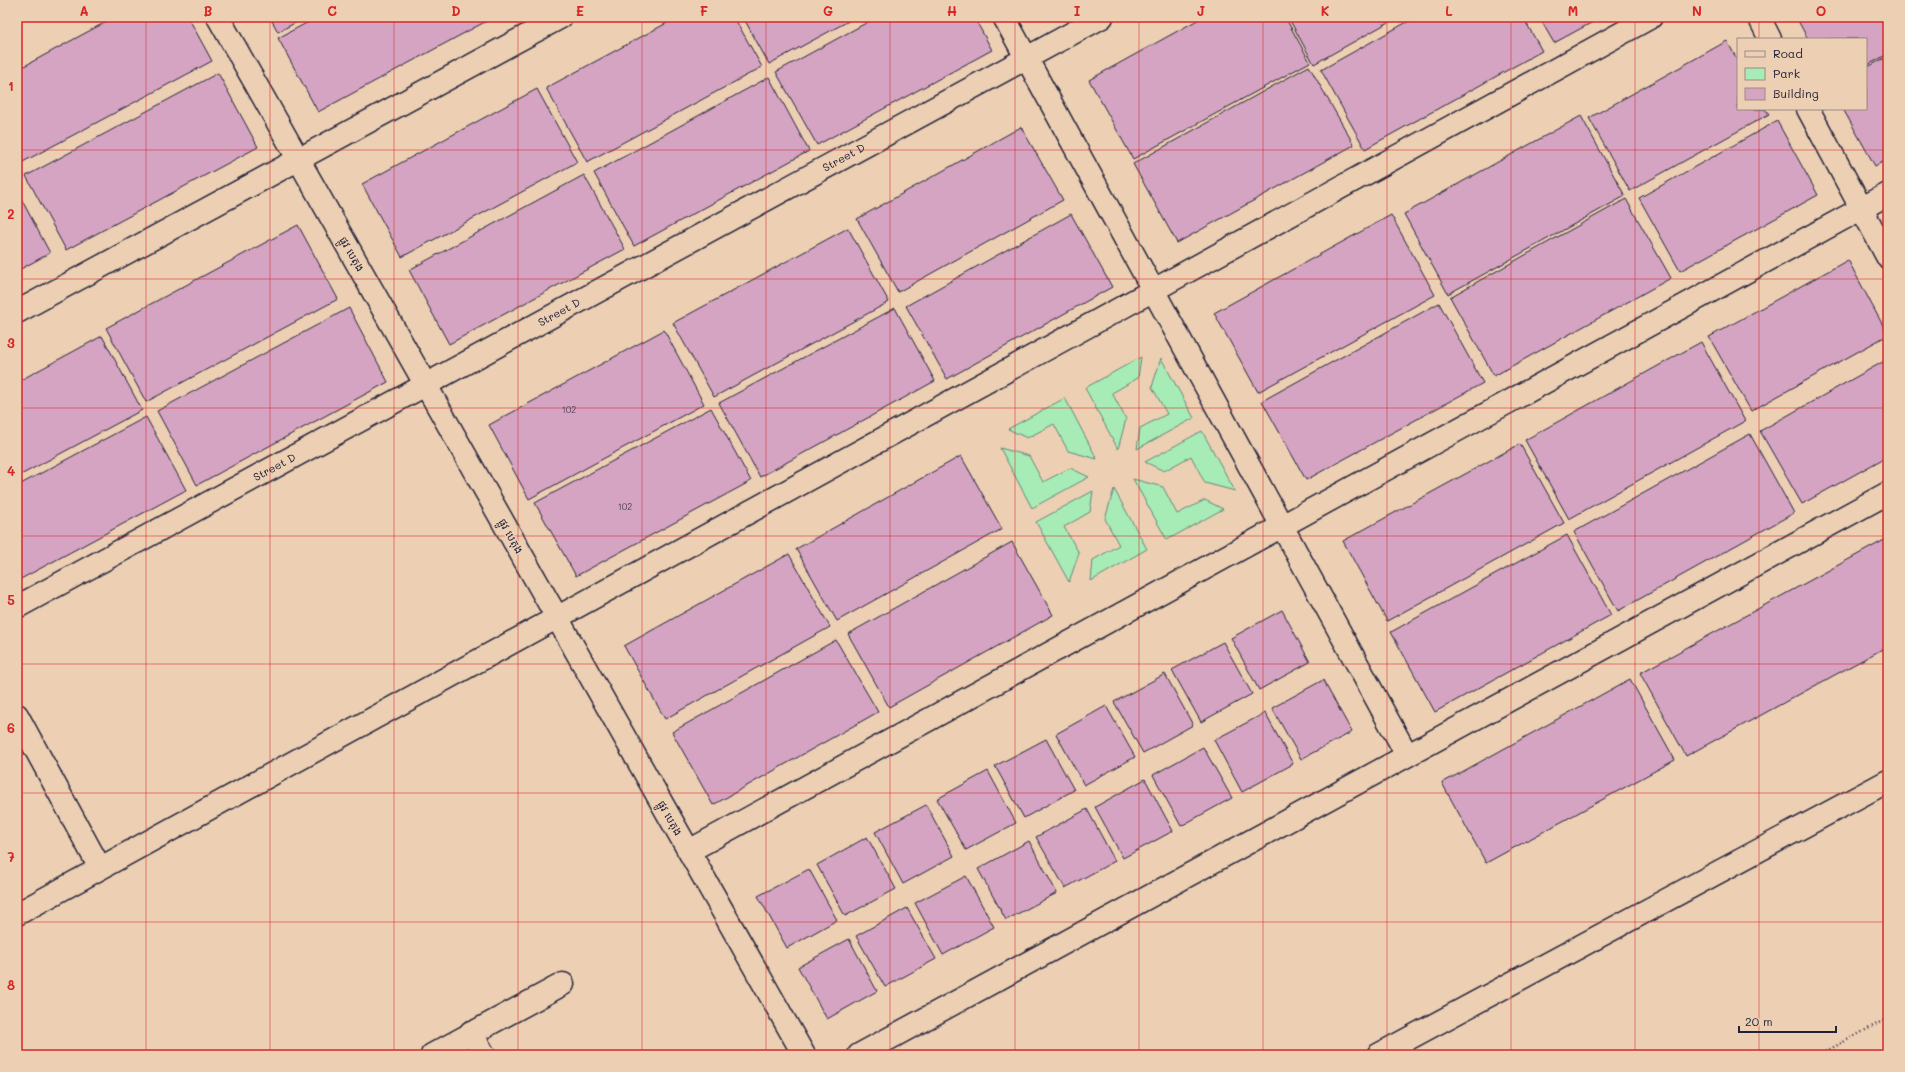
<svg xmlns="http://www.w3.org/2000/svg" width="1905" height="1072" viewBox="0 0 1905 1072" font-family="Mali,'Noto Sans Khmer',sans-serif">
  <style>
    .green { fill: #a7ebb6; stroke: #648678 }
    .building { fill: #d5a4c2; stroke: #22223b }
    .lines { fill: none; stroke-linecap: round; stroke-linejoin: round }
    .minor-casing { stroke: #22223b; stroke-width: 25 }
    .path { stroke: #22223b; stroke-width: 2.5; stroke-dasharray: 1 3; stroke-linecap: butt }
    .minor { stroke: #edd0b3; stroke-width: 22 }
    .grid { fill: none; stroke: #d62828; stroke-width: 1; stroke-opacity: 0.55 }
    .labels { text-anchor: middle; stroke-width: 3; stroke-linejoin: round; paint-order: stroke }
    .number-label { font-size: 9px; fill: #4f425d }
    .street-label { font-size: 11px; fill: #22223b; stroke: #edd0b3 }
    .neatline { fill: none; stroke: #d62828; stroke-width: 1.5 }
    .grid-label { font-size: 13px; text-anchor: middle; font-weight: bold; fill: #d62828 }
  </style>
  <rect width="100%" height="100%" fill="#edd0b3"/>
  <filter id="ink" filterUnits="userSpaceOnUse"><feTurbulence type="fractalNoise" baseFrequency=".025" numOctaves="2"/><feDisplacementMap in="SourceGraphic" scale="8" xChannelSelector="R" yChannelSelector="G"/><feConvolveMatrix kernelMatrix="1 2 1 2 8 2 1 2 1" color-interpolation-filters="sRGB"/></filter>
  <g filter="url(#ink)">
    <!-- green -->
    <path class="green" d="M 1141,357 L 1138,378 L 1112,393 L 1126,419 L 1118,449 L 1085,388 Z
      M 1161,358 L 1194,418 L 1137,449 L 1140,428 L 1167,414 L 1152,387 Z
      M 1065,398 L 1097,459 L 1068,451 L 1054,424 L 1027,438 L 1008,429 Z
      M 1202,431 L 1235,491 L 1205,483 L 1191,456 L 1164,471 L 1145,462 Z
      M 1000,448 L 1029,456 L 1043,482 L 1070,468 L 1089,477 L 1032,508 Z
      M 1133,479 L 1163,487 L 1177,514 L 1205,500 L 1223,509 L 1167,540 Z
      M 1114,489 L 1147,549 L 1091,581 L 1093,560 L 1119,545 L 1105,519 Z
      M 1093,491 L 1090,512 L 1064,527 L 1079,553 L 1069,582 L 1036,522 Z"/>
    <!-- building -->
    <path class="building" d="M 115,17 L 188,17 L 212,61 L 19,164 L 17,160 L 17,70 Z
      M 270,17 L 306,17 L 278,32 Z
      M 318,17 L 494,17 L 318,112 L 278,38 Z
      M 678,17 L 734,17 L 762,67 L 587,162 L 546,88 Z
      M 743,17 L 856,17 L 769,64 Z
      M 877,17 L 974,17 L 992,50 L 817,145 L 776,72 Z
      M 1203,17 L 1285,17 L 1310,62 L 1133,159 L 1089,80 Z
      M 1288,17 L 1398,17 L 1314,64 Z
      M 1416,17 L 1523,17 L 1542,51 L 1365,149 L 1321,70 Z
      M 1539,17 L 1602,17 L 1554,43 Z
      M 1796,17 L 1888,17 L 1888,54 L 1866,66 L 1866,39 L 1808,39 Z
      M 1727,41 L 1738,61 L 1738,109 L 1765,109 L 1769,114 L 1630,191 L 1589,118 Z
      M 1888,56 L 1888,159 L 1875,166 L 1843,109 L 1866,109 L 1866,68 Z
      M 1309,66 L 1354,145 L 1177,243 L 1133,164 Z
      M 218,73 L 258,147 L 66,250 L 26,176 Z
      M 769,77 L 809,151 L 634,246 L 594,173 Z
      M 537,89 L 577,162 L 402,257 L 362,184 Z
      M 1581,116 L 1625,196 L 1448,294 L 1404,214 Z
      M 1777,121 L 1818,195 L 1680,271 L 1639,198 Z
      M 1021,127 L 1063,200 L 898,292 L 857,219 Z
      M 584,175 L 625,249 L 449,344 L 409,270 Z
      M 17,191 L 50,253 L 17,271 Z
      M 1626,199 L 1671,278 L 1494,376 L 1450,297 Z
      M 1071,214 L 1112,287 L 947,379 L 906,306 Z
      M 1391,215 L 1435,295 L 1258,392 L 1214,313 Z
      M 298,225 L 338,299 L 146,402 L 106,328 Z
      M 848,228 L 889,302 L 714,397 L 673,323 Z
      M 1848,260 L 1888,335 L 1751,411 L 1709,337 Z
      M 1439,303 L 1483,383 L 1306,480 L 1262,401 Z
      M 349,308 L 388,382 L 197,485 L 157,411 Z
      M 895,308 L 935,381 L 760,477 L 719,403 Z
      M 664,330 L 704,404 L 529,499 L 489,425 Z
      M 102,336 L 142,410 L 17,477 L 17,382 Z
      M 1701,342 L 1745,421 L 1569,519 L 1525,440 Z
      M 1888,359 L 1888,456 L 1802,504 L 1760,431 Z
      M 711,408 L 751,481 L 576,576 L 535,503 Z
      M 146,417 L 186,490 L 17,581 L 17,486 Z
      M 1750,434 L 1794,513 L 1618,611 L 1574,532 Z
      M 1520,444 L 1564,523 L 1387,621 L 1343,541 Z
      M 961,456 L 1002,529 L 837,621 L 796,549 Z
      M 1567,535 L 1611,615 L 1435,712 L 1391,632 Z
      M 1888,538 L 1888,646 L 1686,756 L 1640,673 Z
      M 1012,542 L 1053,615 L 889,707 L 848,634 Z
      M 789,554 L 830,627 L 665,719 L 624,646 Z
      M 1282,610 L 1310,662 L 1259,690 L 1231,638 Z
      M 836,640 L 878,712 L 713,805 L 672,732 Z
      M 1223,642 L 1252,694 L 1201,722 L 1172,670 Z
      M 1165,674 L 1193,725 L 1143,753 L 1114,702 Z
      M 1630,679 L 1675,760 L 1486,863 L 1442,783 Z
      M 1323,680 L 1352,732 L 1301,759 L 1272,708 Z
      M 1106,706 L 1135,757 L 1084,785 L 1056,734 Z
      M 1265,713 L 1293,764 L 1242,792 L 1214,740 Z
      M 1046,739 L 1074,790 L 1024,818 L 995,766 Z
      M 1203,747 L 1232,798 L 1181,826 L 1153,775 Z
      M 988,771 L 1016,823 L 966,850 L 937,799 Z
      M 1145,779 L 1173,831 L 1123,858 L 1095,807 Z
      M 926,805 L 954,856 L 903,884 L 875,832 Z
      M 1087,809 L 1115,861 L 1065,888 L 1036,837 Z
      M 867,837 L 896,889 L 845,916 L 817,865 Z
      M 1029,841 L 1057,893 L 1006,920 L 978,869 Z
      M 809,869 L 837,920 L 787,948 L 758,896 Z
      M 966,876 L 994,927 L 943,955 L 915,903 Z
      M 907,908 L 936,959 L 885,987 L 856,936 Z
      M 849,939 L 877,991 L 827,1019 L 798,967 Z"/>
    <g class="lines">
      <defs>
        <g id="minor">
          <path d="M 218,17 L 804,1055"/>
          <path d="M 1004,17 L 1407,755"/>
          <path d="M 1759,17 L 1770,39"/>
          <path d="M 1808,109 L 1888,258"/>
          <path d="M 17,312 L 561,17"/>
          <path id="s1" d="M 17,607 L 1102,17"/>
          <path d="M 17,715 L 100,868"/>
          <path d="M 689,851 L 1888,194"/>
          <path d="M 17,914 L 1651,17"/>
          <path d="M 471,1032 L 484,1055"/>
          <path d="M 432,1055 L 563,984"/>
          <path d="M 859,1055 L 1888,493"/>
          <path d="M 1378,1055 L 1888,781"/>
        </g>
      </defs>
      <!-- minor casing -->
      <use href="#minor" class="minor-casing"/>
      <!-- path -->
      <path class="path" d="M 1819,1055 L 1888,1018"/>
      <!-- minor -->
      <use href="#minor" class="minor"/>
    </g>
  </g>
  <!-- grid -->
  <path class="grid" d="M 146,17 L 146,1055M 270,17 L 270,1055M 394,17 L 394,1055M 518,17 L 518,1055M 642,17 L 642,1055M 766,17 L 766,1055M 890,17 L 890,1055M 1015,17 L 1015,1055M 1139,17 L 1139,1055M 1263,17 L 1263,1055M 1387,17 L 1387,1055M 1511,17 L 1511,1055M 1635,17 L 1635,1055M 1759,17 L 1759,39M 1759,109 L 1759,1055M 17,150 L 1888,150M 17,279 L 1888,279M 17,408 L 1888,408M 17,536 L 1888,536M 17,664 L 1888,664M 17,793 L 1888,793M 17,922 L 1888,922"/>
  <g class="labels">
    <!-- number labels -->
    <g class="number-label">
      <text x="569" y="413">102</text>
      <text x="625" y="510">102</text>
    </g>
    <!-- street labels -->
    <g class="street-label">
      <text dy="4" stroke="none"><textPath href="#s1" startOffset="941">Street D</textPath></text>
      <text transform="translate(352 254) rotate(60)" y="4">ផ្លូវ បេតុង</text>
      <text dy="4" stroke="none"><textPath href="#s1" startOffset="617">Street D</textPath></text>
      <text dy="4" stroke="none"><textPath href="#s1" startOffset="293">Street D</textPath></text>
      <text transform="translate(511 536) rotate(61)" y="4">ផ្លូវ បេតុង</text>
      <text transform="translate(670 818) rotate(61)" y="4">ផ្លូវ បេតុង</text>
    </g>
  </g>
  <!-- margin -->
  <rect width="1905" height="1072" fill="none" stroke="#edd0b3" stroke-width="44"/>
  <!-- legend -->
  <rect x="1737" y="38" width="130" height="72" fill="#edd0b3" stroke="#9c8a83"/>
  <rect x="1745" y="51" width="20" height="6" fill="#edd0b3" stroke="#9c8a83"/>
  <text x="1773" y="58" font-size="12" fill="#22223b">Road</text>
  <rect x="1745" y="68" width="20" height="12" fill="#a7ebb6" stroke="#9c8a83"/>
  <text x="1773" y="78" font-size="12" fill="#22223b">Park</text>
  <rect x="1745" y="88" width="20" height="12" fill="#d5a4c2" stroke="#9c8a83"/>
  <text x="1773" y="98" font-size="12" fill="#22223b">Building</text>
  <!-- scale -->
  <path d="M1739 1026v6h97v-6" fill="none" stroke="#22223b" stroke-width="2"/>
  <text x="1745" y="1026" font-size="12" fill="#22223b" stroke="#edd0b3" stroke-width="3" paint-order="stroke">20 m</text>
  <rect x="22" y="22" width="1861" height="1028" class="neatline"/>
  <g class="grid-label">
    <text x="84" y="16">A</text>
    <text x="208" y="16">B</text>
    <text x="332" y="16">C</text>
    <text x="456" y="16">D</text>
    <text x="580" y="16">E</text>
    <text x="704" y="16">F</text>
    <text x="828" y="16">G</text>
    <text x="952" y="16">H</text>
    <text x="1077" y="16">I</text>
    <text x="1201" y="16">J</text>
    <text x="1325" y="16">K</text>
    <text x="1449" y="16">L</text>
    <text x="1573" y="16">M</text>
    <text x="1697" y="16">N</text>
    <text x="1821" y="16">O</text>
    <text x="11" y="91">1</text>
    <text x="11" y="219">2</text>
    <text x="11" y="348">3</text>
    <text x="11" y="476">4</text>
    <text x="11" y="605">5</text>
    <text x="11" y="733">6</text>
    <text x="11" y="862">7</text>
    <text x="11" y="990">8</text>
  </g>
</svg>
